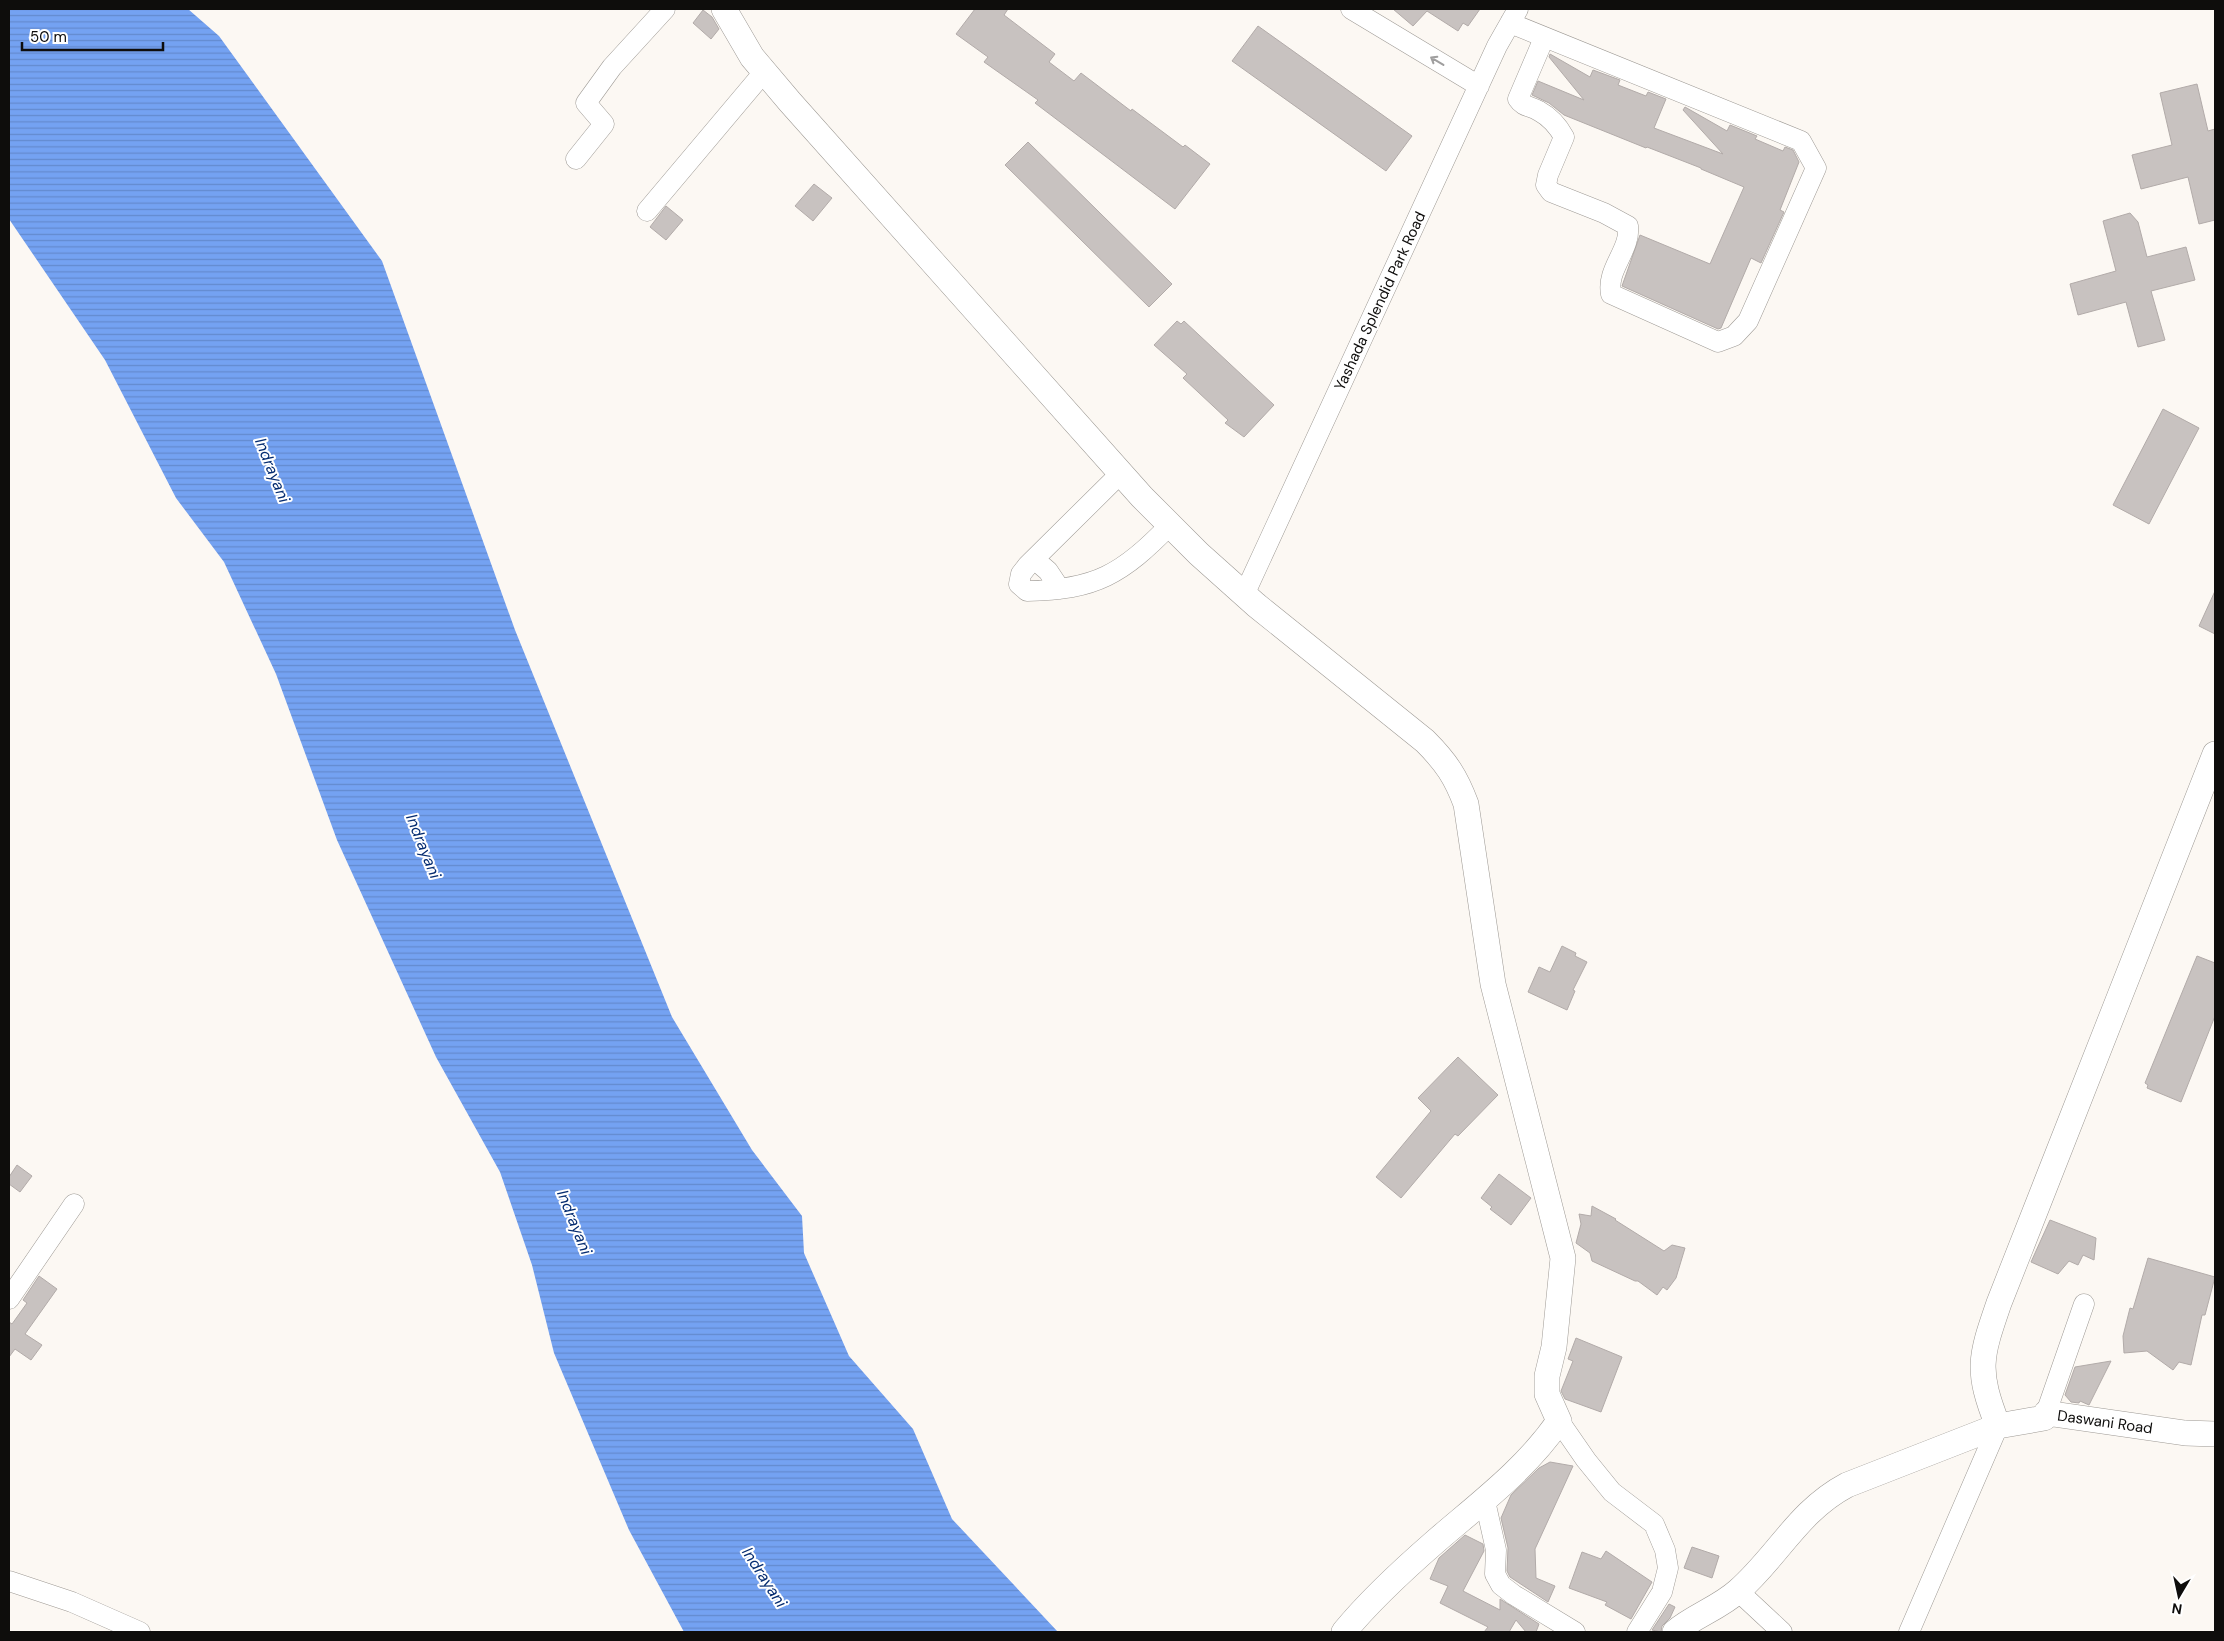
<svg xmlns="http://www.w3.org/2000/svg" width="2224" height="1641" viewBox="0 0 2224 1641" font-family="'DM Sans',sans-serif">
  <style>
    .water { fill: url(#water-rules) }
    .building { fill: #c8c2c0; stroke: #b2aba9 }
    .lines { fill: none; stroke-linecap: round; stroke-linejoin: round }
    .minor-casing { stroke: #9e9a95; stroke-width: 21 }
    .tertiary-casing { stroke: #9e9a95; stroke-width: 26 }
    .minor { stroke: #fff; stroke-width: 20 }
    .tertiary { stroke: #fff; stroke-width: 25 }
    .oneway { stroke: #9f9e9e }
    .labels { text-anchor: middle; stroke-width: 4; stroke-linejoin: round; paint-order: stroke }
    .street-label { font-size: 15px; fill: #0e0d0c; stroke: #fff }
    .water-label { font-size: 16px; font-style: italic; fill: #062d71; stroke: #fff }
  </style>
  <defs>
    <pattern id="water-rules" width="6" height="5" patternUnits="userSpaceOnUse" patternTransform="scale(1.25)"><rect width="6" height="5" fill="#74a2f2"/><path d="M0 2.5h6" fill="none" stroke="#638ace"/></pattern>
  </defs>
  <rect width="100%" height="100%" fill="#fcf8f3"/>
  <!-- water -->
  <path class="water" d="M 9,9 L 188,9 L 219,36 L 382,261 L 515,630 L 672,1017 L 752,1150 L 802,1216 L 804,1253 L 849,1356 L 913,1429 L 952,1519 L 1058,1632 L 684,1632 L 629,1530 L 554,1353 L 532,1265 L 500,1172 L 436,1057 L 337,840 L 276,674 L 224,562 L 176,498 L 105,360 L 9,219 Z"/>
  <!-- building -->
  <path class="building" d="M 975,9 L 1008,9 L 1004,15 L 1055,54 L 1049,62 L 1074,81 L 1081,73 L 1131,111 L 1132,109 L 1183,147 L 1185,145 L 1210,164 L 1175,209 L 1035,103 L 1038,100 L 984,62 L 988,57 L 956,34 Z
    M 1393,9 L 1480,9 L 1468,26 L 1463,23 L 1458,31 L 1427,11 L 1413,26 Z
    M 703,10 L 712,17 L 719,29 L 711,39 L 693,23 Z
    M 1258,26 L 1412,136 L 1386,171 L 1232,61 Z
    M 1550,54 L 1590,77 L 1593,70 L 1620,80 L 1618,85 L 1646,96 L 1648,92 L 1666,99 L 1654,128 L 1723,154 L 1683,110 L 1685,107 L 1727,131 L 1730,125 L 1757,136 L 1755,139 L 1783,151 L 1785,147 L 1793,150 L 1799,162 L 1780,210 L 1784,212 L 1761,263 L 1751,258 L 1721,328 L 1718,329 L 1622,286 L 1640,235 L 1710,264 L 1744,187 L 1701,169 L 1701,168 L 1647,147 L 1646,148 L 1564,115 L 1549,103 L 1532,95 L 1538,81 L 1584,100 L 1549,57 Z
    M 2197,84 L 2208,131 L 2215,129 L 2215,220 L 2199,224 L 2188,177 L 2141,189 L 2132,155 L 2172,145 L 2160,93 Z
    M 1028,142 L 1172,284 L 1149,307 L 1005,165 Z
    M 814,184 L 832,198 L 813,221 L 795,206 Z
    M 666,206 L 683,220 L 666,240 L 650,227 Z
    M 2130,213 L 2138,222 L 2147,257 L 2186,247 L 2195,280 L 2151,291 L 2165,340 L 2138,347 L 2126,302 L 2078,315 L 2070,284 L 2116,271 L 2103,221 Z
    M 1177,321 L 1181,324 L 1184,321 L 1274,405 L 1244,437 L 1225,423 L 1228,420 L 1183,378 L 1187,374 L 1154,345 Z
    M 2163,409 L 2199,428 L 2149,524 L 2113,505 Z
    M 2215,591 L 2215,634 L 2199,626 Z
    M 1562,946 L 1576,953 L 1575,956 L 1587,962 L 1573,990 L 1575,991 L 1567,1010 L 1528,992 L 1539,967 L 1550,972 Z
    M 2197,956 L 2215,963 L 2215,1016 L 2181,1102 L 2147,1088 L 2148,1085 L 2145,1083 Z
    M 1458,1057 L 1498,1095 L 1458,1136 L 1455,1134 L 1401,1198 L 1376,1177 L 1431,1111 L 1418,1098 Z
    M 17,1165 L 32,1176 L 20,1192 L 9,1184 L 9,1177 Z
    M 1499,1174 L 1531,1198 L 1511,1225 L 1490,1209 L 1492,1207 L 1481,1198 Z
    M 1592,1206 L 1616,1219 L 1615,1220 L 1664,1251 L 1672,1245 L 1685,1248 L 1676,1278 L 1667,1290 L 1663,1287 L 1657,1295 L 1638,1281 L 1635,1281 L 1592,1261 L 1590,1253 L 1576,1243 L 1581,1224 L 1579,1214 L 1591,1216 Z
    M 2050,1220 L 2096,1238 L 2094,1260 L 2083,1255 L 2078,1265 L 2069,1261 L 2058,1274 L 2031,1262 Z
    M 2148,1258 L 2215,1277 L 2205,1315 L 2202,1315 L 2191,1365 L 2179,1362 L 2173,1370 L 2147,1351 L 2124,1353 L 2123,1336 L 2130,1308 L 2133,1309 Z
    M 39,1276 L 57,1289 L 25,1334 L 42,1345 L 31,1360 L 15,1349 L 9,1357 L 9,1322 L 12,1324 L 27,1303 L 23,1300 Z
    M 1576,1338 L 1622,1357 L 1601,1412 L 1565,1399 L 1561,1391 L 1573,1361 L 1568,1359 Z
    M 2111,1361 L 2089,1405 L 2080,1401 L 2079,1403 L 2071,1402 L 2065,1395 L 2075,1367 Z
    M 1550,1462 L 1573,1466 L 1535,1549 L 1536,1578 L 1555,1586 L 1548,1602 L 1510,1577 L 1507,1571 L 1508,1548 L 1501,1518 L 1511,1495 L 1539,1468 Z
    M 1465,1535 L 1483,1544 L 1484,1551 L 1463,1591 L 1500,1610 L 1500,1599 L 1539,1624 L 1536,1632 L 1526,1632 L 1516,1620 L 1509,1632 L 1484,1632 L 1488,1627 L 1440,1603 L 1448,1586 L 1430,1579 L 1439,1558 Z
    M 1692,1547 L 1719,1556 L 1712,1578 L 1684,1568 Z
    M 1606,1551 L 1652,1582 L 1631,1619 L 1605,1605 L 1607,1602 L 1569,1588 L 1582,1552 L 1601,1559 Z
    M 1669,1604 L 1675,1607 L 1670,1618 L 1662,1626 L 1661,1632 L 1652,1630 Z"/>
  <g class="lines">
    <defs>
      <path id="minor" d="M 1351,9 L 1479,86
        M 1510,23 L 1801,141 L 1816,168 L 1748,321 L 1734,336 L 1718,342 L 1611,294 C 1606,269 1631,250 1628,226 L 1604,213 L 1551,192 L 1546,185 L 1548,175 L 1564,137 C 1558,126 1550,117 1539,111 C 1531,106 1523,107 1518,99 L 1544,38
        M 576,159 L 604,124 L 586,103 L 612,67 L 665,9
        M 647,211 L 764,72
        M 1121,473 L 1028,565 L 1021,574 L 1019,584 L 1027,591 C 1096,590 1122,574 1170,525
        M 1034,559 L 1048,571 L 1060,589
        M 1244,595 L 1497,46 L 1518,9
        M 9,1299 L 74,1204
        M 2046,1413 L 2084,1304
        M 1559,1421 L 1586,1460 L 1612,1492 L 1654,1524 L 1665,1550 L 1668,1568 L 1662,1592 L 1637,1632
        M 1485,1501 L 1496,1550 L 1495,1574 L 1501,1585 L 1514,1595 L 1575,1632
        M 9,1581 L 72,1602 L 140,1632
        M 1738,1591 L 1782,1632
        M 1909,1632 L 1998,1426"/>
      <path id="tertiary" d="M 724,9 L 752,57 L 790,102 L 1142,497 L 1199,554 L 1256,605 L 1425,741 C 1446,762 1456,777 1466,804 L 1493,984 L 1563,1258 L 1554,1347 L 1547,1376 L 1547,1394 L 1559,1421 C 1526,1469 1480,1503 1436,1541 C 1405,1568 1370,1600 1344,1632
        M 1998,1426 C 1976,1370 1980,1358 1999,1303 L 2215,754
        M 1675,1632 C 1694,1616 1719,1608 1738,1591 C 1778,1556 1798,1511 1847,1485 L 1998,1426 L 2044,1418 L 2046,1413 L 2185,1433 L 2215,1434"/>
    </defs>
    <!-- minor casing -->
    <use href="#minor" class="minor-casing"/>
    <!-- tertiary casing -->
    <use href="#tertiary" class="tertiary-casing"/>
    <!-- minor -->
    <use href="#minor" class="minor"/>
    <!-- tertiary -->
    <use href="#tertiary" class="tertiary"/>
  </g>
  <!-- one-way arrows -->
  <defs><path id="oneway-shaft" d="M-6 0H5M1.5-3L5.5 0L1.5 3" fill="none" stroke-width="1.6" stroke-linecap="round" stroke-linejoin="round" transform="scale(1.25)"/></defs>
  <use class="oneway" href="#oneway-shaft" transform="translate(1437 61) rotate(-149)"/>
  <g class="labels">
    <!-- street labels -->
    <g class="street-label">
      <text transform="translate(1380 301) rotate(-65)" y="5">Yashada Splendid Park Road</text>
      <text transform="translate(2105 1422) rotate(8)" y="5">Daswani Road</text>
    </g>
    <!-- water labels -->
    <g class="water-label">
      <text transform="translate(273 470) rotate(68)" y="6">Indrayani</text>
      <text transform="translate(424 846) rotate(68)" y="6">Indrayani</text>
      <text transform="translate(575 1222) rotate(68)" y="6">Indrayani</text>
      <text transform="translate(765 1577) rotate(57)" y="6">Indrayani</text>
    </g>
  </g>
  <!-- border -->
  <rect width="2224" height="1641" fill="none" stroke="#0e0d0c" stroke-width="20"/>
  <!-- north arrow -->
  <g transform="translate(2179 1596) rotate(189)" stroke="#ffffff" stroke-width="4" paint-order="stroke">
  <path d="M0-4L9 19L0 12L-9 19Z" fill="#0e0d0c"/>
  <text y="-8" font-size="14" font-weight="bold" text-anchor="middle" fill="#0e0d0c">N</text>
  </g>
  <!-- scale -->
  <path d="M22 42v8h141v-8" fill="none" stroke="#0e0d0c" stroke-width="2.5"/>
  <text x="30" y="42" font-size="15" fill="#0e0d0c" stroke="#ffffff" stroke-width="4" paint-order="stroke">50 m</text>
</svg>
